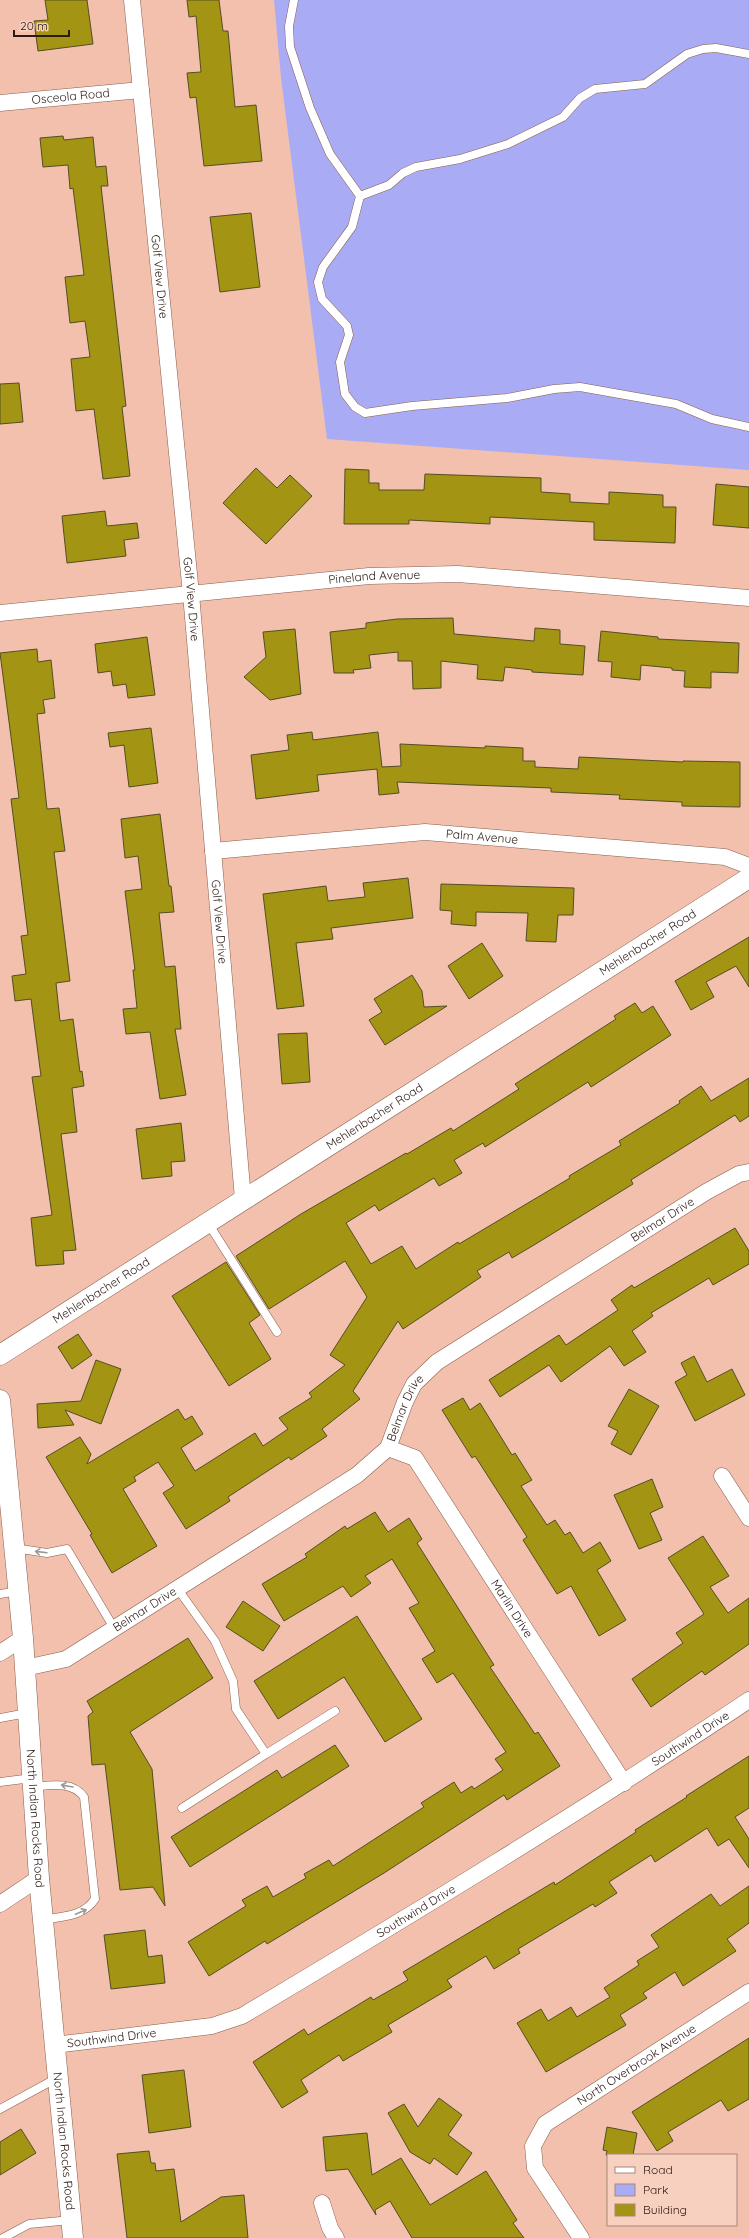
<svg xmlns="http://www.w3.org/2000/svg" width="749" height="2238" viewBox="0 0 749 2238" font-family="Quicksand,sans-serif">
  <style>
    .green { fill: #a9acf4 }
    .building { fill: #a49413; stroke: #544e22 }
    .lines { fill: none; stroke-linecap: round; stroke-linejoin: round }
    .service-casing { stroke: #895d4d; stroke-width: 9 }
    .minor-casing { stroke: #895d4d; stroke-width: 17 }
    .tertiary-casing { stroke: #895d4d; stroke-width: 21 }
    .service { stroke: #fff; stroke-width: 8 }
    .minor { stroke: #fff; stroke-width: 16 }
    .tertiary { stroke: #fff; stroke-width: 20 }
    .oneway { stroke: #a09894 }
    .labels { text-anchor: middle; stroke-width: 3; stroke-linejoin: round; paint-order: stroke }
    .street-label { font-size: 12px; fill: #2b1912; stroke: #f8d0c0 }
  </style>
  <rect width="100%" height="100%" fill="#f2c0ad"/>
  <!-- green -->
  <path class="green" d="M 274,0 L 749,0 L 749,470 L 327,439 L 281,78 Z"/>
  <!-- building -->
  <path class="building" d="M 45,0 L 87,0 L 93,44 L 38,51 L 34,21 L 48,20 Z
    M 187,0 L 219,0 L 223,31 L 228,31 L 235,107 L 256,105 L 262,161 L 204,166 L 196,97 L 190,98 L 187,73 L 201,72 L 196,16 L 189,17 Z
    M 63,136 L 64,140 L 93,137 L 96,167 L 106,166 L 108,186 L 101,186 L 126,406 L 122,407 L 130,476 L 103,479 L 94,409 L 76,411 L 71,359 L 90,357 L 85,321 L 70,323 L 65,277 L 84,275 L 73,188 L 70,189 L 68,165 L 43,167 L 40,138 Z
    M 251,213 L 260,287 L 220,292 L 210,217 Z
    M 19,383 L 23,422 L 0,424 L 0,384 Z
    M 256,468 L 277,488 L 290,475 L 312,496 L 266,544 L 223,503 Z
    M 345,469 L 369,470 L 369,483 L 379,483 L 379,490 L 424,490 L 425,474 L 541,478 L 541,492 L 570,494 L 570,502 L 609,504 L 609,492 L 663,495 L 663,507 L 676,507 L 675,543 L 594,540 L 594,522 L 490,517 L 490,524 L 409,520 L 409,524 L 344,524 Z
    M 716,484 L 749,487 L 749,528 L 713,525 Z
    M 105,511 L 107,526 L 137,523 L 139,538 L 124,540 L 126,556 L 67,563 L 62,516 Z
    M 453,618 L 454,634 L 534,641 L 535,628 L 560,630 L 560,644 L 585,646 L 583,675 L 532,672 L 532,670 L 505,667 L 503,681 L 477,679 L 478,665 L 441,661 L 441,688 L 413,689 L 412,661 L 398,661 L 398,652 L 369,655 L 371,668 L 353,670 L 354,673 L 334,673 L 330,632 L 366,628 L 366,623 L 397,619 Z
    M 295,629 L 301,694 L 270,700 L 244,677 L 266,657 L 263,632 Z
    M 601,631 L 658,637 L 658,639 L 739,643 L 738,673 L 711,672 L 711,688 L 684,687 L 685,671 L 672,670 L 672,668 L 641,665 L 640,680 L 611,677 L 612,662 L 598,661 Z
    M 147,637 L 155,695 L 128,698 L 126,684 L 113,686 L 111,671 L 98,673 L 95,644 Z
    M 37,649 L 38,662 L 51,660 L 55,698 L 43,700 L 45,713 L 37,714 L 47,809 L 59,808 L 65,851 L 54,852 L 70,981 L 56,983 L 60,1021 L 73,1019 L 80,1072 L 82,1071 L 84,1086 L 72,1088 L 77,1132 L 61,1134 L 76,1250 L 63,1251 L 64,1264 L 36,1266 L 31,1218 L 52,1215 L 32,1077 L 41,1076 L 31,999 L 15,1001 L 12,976 L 26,974 L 21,936 L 28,935 L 11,799 L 19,798 L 0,653 Z
    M 151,728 L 158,783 L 129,787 L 124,745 L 110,747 L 108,733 Z
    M 312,732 L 313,740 L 378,732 L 382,767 L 401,766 L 400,744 L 485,748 L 485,746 L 523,748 L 523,761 L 535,761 L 535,767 L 578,769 L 579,757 L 683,762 L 683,761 L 740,762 L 740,807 L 682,806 L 682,802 L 619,799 L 620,795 L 551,792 L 551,788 L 470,785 L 397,782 L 399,793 L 379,795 L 377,769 L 317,775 L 319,791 L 256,799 L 251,755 L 289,750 L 287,735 Z
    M 160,814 L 169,886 L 171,886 L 174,912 L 159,913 L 165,967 L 175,966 L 181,1029 L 175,1029 L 186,1095 L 160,1099 L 150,1032 L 126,1034 L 123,1009 L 137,1008 L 133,970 L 135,970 L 125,891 L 142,889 L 138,856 L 125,858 L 121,819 Z
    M 408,878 L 413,918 L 331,928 L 333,939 L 296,943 L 304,1006 L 277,1009 L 263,894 L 326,886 L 328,901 L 365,897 L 363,883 Z
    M 441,884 L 574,888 L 573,915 L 558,915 L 556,942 L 526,941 L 528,913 L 476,912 L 476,926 L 451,924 L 452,911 L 440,910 Z
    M 749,937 L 749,987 L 736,966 L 706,982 L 714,997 L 691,1010 L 675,981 Z
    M 482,943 L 503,976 L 469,999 L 448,966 Z
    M 412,975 L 422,991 L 424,1007 L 447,1006 L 385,1045 L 369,1020 L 382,1012 L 374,999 Z
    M 635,1003 L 642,1013 L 653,1006 L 671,1035 L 591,1087 L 588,1082 L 485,1147 L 483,1143 L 454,1160 L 462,1173 L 439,1186 L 434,1178 L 379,1211 L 375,1205 L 346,1223 L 371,1264 L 402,1246 L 416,1269 L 458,1242 L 459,1244 L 570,1178 L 569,1176 L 621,1145 L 619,1141 L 680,1103 L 679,1101 L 701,1086 L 711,1101 L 749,1078 L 749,1116 L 740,1122 L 735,1115 L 631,1180 L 633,1184 L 534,1245 L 512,1258 L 509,1252 L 477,1271 L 481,1277 L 403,1329 L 398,1321 L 353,1391 L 360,1399 L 322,1429 L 327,1436 L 291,1460 L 289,1457 L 228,1497 L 230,1501 L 186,1529 L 163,1493 L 174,1486 L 158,1462 L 134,1477 L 136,1481 L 123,1489 L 157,1546 L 112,1573 L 90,1535 L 92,1534 L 46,1457 L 80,1437 L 91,1454 L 87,1464 L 178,1409 L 185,1420 L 192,1416 L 203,1434 L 181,1448 L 195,1471 L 255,1433 L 263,1446 L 288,1429 L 279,1418 L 312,1397 L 309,1393 L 345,1365 L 330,1355 L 367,1297 L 345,1261 L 269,1309 L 236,1256 L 301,1214 L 406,1153 L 407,1154 L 451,1128 L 453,1131 L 519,1089 L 515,1084 L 616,1019 L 614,1016 Z
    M 307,1033 L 310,1082 L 282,1084 L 278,1034 Z
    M 181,1123 L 185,1161 L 171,1162 L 172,1176 L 142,1179 L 136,1129 Z
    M 735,1228 L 749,1251 L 749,1264 L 713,1285 L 709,1278 L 651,1313 L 653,1316 L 632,1331 L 646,1352 L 624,1366 L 610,1346 L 561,1382 L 549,1365 L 500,1397 L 489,1380 L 559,1335 L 566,1345 L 618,1310 L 611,1300 L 632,1285 L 634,1288 Z
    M 226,1262 L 260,1315 L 249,1323 L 271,1359 L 229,1386 L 172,1296 Z
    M 78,1334 L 92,1355 L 72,1369 L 58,1347 Z
    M 694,1356 L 707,1382 L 732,1369 L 745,1395 L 695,1421 L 675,1382 L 687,1375 L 681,1363 Z
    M 96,1360 L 121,1369 L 101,1424 L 65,1410 L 74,1425 L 38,1428 L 37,1404 L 81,1401 Z
    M 629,1389 L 659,1406 L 631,1455 L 611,1444 L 618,1431 L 608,1426 Z
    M 463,1398 L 470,1410 L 480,1403 L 512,1455 L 515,1453 L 532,1480 L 521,1486 L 547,1525 L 555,1520 L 565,1535 L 570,1532 L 583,1553 L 600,1542 L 611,1561 L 597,1570 L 626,1620 L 599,1636 L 571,1586 L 557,1594 L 523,1540 L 527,1537 L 475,1456 L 472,1458 L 442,1410 Z
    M 652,1479 L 663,1507 L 650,1513 L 662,1540 L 639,1549 L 614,1495 Z
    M 375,1512 L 388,1532 L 409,1518 L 422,1539 L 417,1543 L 494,1665 L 490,1667 L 535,1734 L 538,1732 L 560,1766 L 507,1800 L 504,1795 L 384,1873 L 267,1944 L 265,1941 L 209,1976 L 188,1942 L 246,1906 L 242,1900 L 267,1886 L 273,1897 L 306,1878 L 304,1874 L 329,1860 L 333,1866 L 424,1807 L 421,1803 L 454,1782 L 461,1793 L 472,1786 L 474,1789 L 503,1770 L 495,1759 L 506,1752 L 453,1673 L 437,1683 L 422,1659 L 435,1651 L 409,1608 L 419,1603 L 392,1559 L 365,1576 L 371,1583 L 351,1597 L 343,1586 L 284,1621 L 262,1584 L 307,1557 L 305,1554 L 345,1526 L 347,1529 Z
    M 703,1536 L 729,1576 L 710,1587 L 728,1613 L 749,1598 L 749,1644 L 705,1675 L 702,1671 L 651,1707 L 632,1679 L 683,1643 L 676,1633 L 704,1614 L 668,1558 Z
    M 243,1601 L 280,1626 L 263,1651 L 226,1627 Z
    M 357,1616 L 422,1719 L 385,1742 L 344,1677 L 278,1719 L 254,1681 Z
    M 188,1638 L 213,1678 L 130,1732 L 152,1769 L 165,1906 L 153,1887 L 120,1890 L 105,1764 L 92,1765 L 88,1716 L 93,1712 L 87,1701 Z
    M 335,1745 L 349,1766 L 190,1867 L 171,1837 L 277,1770 L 282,1778 Z
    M 749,1756 L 749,1808 L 735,1817 L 749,1839 L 749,1868 L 729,1839 L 718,1846 L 707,1828 L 655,1862 L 651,1855 L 609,1882 L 617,1893 L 595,1907 L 593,1904 L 518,1949 L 520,1953 L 494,1969 L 486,1956 L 447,1980 L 452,1987 L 388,2025 L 392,2032 L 343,2061 L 339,2055 L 301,2080 L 308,2092 L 282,2108 L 253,2062 L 304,2029 L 308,2035 L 371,1997 L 373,2000 L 408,1980 L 403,1972 L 554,1882 L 555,1885 L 636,1832 L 635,1830 L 687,1797 L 686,1796 Z
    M 749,1886 L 749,1923 L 727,1939 L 736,1951 L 683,1986 L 675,1972 L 643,1993 L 647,1998 L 620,2015 L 626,2025 L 546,2072 L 517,2023 L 541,2009 L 548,2021 L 571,2007 L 577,2017 L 610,1997 L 604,1988 L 639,1965 L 637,1961 L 659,1947 L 651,1935 L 711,1894 L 720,1906 Z
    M 145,1930 L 148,1957 L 162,1955 L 165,1983 L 111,1989 L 104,1935 Z
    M 749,2038 L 749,2099 L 728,2111 L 721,2100 L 668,2132 L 673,2141 L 657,2151 L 632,2112 Z
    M 184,2070 L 191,2127 L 149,2133 L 142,2075 Z
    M 439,2098 L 462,2115 L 448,2135 L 472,2153 L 457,2175 L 434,2158 L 430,2164 L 410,2152 L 388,2113 L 404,2104 L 418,2127 Z
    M 607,2127 L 637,2133 L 633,2155 L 606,2155 L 607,2151 L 603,2150 Z
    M 21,2129 L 36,2153 L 0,2175 L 0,2142 Z
    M 367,2133 L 372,2175 L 401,2158 L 430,2205 L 486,2171 L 517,2220 L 513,2223 L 524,2238 L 412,2238 L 390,2201 L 375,2210 L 376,2215 L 348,2169 L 326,2171 L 323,2137 Z
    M 149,2151 L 151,2163 L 155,2163 L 156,2171 L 174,2169 L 181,2222 L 221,2197 L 244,2195 L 248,2238 L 127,2238 L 117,2154 Z"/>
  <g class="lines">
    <defs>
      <path id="service" d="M 294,0 L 289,26 L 290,47 L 310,108 L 330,154 L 360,196 L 352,227 L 323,267 L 318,282 L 322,299 L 347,326 L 349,335 L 340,362 L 345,394 L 355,407 L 365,413 L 412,406 L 507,398 L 554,389 L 580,387 L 676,404 L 712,419 L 749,427
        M 360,196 L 389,185 L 403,173 L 416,167 L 460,159 L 508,144 L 563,117 L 580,98 L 595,89 L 645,84 L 687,54 L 703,49 L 716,48 L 749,54
        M 208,1223 L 277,1332
        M 14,1548 L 47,1553 L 67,1549 L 114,1628
        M 177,1588 L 215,1641 L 233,1681 L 236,1709 L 266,1754 L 182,1808
        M 0,1594 L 18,1591
        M 0,1718 L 27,1713
        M 266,1754 L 335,1711
        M 0,1782 L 32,1778
        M 33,1787 C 51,1785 73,1781 84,1797 L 95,1899 C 83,1917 63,1916 43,1920
        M 0,2109 L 57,2078
        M 3,2238 L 29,2224 L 71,2220"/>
      <g id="minor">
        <path id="s1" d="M 132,0 L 191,594 L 243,1199"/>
        <path id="s2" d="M 0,103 L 141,90"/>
        <path id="s3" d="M 0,613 L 369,576 L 458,574 L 749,598"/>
        <path id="s4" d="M 213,851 L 425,832 L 725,857 L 749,866"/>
        <path id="s5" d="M 388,1448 L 415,1458 L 624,1783"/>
        <path d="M 722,1476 L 749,1518"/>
        <path d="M 0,1653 L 23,1638"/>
        <path id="s6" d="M 25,1668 L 66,1659 L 357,1475 L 388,1448 L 405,1402 L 414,1384 L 437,1362 L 706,1192 L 739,1174 L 749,1172"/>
        <path d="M 0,1904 L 39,1878"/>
        <path id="s7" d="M 54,2045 L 212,2026 L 242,2016 C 413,1914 583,1811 749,1700"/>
        <path d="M 322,2203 L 330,2228 L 336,2238"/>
        <path id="s8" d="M 581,2238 L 535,2168 L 533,2146 L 545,2124 L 749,1992"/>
      </g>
      <g id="tertiary">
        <path id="s9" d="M 0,1355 L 749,878"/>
        <path id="s10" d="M 0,1400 L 23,1638 L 39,1878 L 73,2238"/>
      </g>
    </defs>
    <!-- service casing -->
    <use href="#service" class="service-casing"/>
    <!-- minor casing -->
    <use href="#minor" class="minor-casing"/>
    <!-- tertiary casing -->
    <use href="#tertiary" class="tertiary-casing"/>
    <!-- service -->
    <use href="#service" class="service"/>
    <!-- minor -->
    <use href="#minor" class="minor"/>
    <!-- tertiary -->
    <use href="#tertiary" class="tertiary"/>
  </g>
  <!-- one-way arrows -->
  <defs><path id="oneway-shaft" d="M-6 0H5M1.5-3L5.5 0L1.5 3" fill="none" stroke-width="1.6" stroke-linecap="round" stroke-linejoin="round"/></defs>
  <g class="oneway">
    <use href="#oneway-shaft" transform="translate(41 1552) rotate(-173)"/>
    <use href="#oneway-shaft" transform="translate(67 1786) rotate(-170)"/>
    <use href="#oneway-shaft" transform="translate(81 1912) rotate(-23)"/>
  </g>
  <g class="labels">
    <!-- street labels -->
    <g class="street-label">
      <text dy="4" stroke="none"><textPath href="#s2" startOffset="71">Osceola Road</textPath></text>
      <text dy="4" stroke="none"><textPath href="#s1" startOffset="278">Golf View Drive</textPath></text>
      <text dy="4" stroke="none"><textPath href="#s3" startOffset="376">Pineland Avenue</textPath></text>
      <text dy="4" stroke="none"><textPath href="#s1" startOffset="602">Golf View Drive</textPath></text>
      <text dy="4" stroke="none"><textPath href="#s4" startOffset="270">Palm Avenue</textPath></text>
      <text dy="4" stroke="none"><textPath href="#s1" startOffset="926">Golf View Drive</textPath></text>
      <text dy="4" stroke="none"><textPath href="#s9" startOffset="768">Mehlenbacher Road</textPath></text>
      <text dy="4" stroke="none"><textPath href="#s9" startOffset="444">Mehlenbacher Road</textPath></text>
      <text dy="4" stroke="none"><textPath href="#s6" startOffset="795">Belmar Drive</textPath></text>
      <text dy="4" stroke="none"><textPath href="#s9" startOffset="120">Mehlenbacher Road</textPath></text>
      <text dy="4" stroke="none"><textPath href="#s6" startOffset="471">Belmar Drive</textPath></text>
      <text dy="4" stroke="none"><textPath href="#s5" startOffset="208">Marlin Drive</textPath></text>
      <text dy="4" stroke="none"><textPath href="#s6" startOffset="135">Belmar Drive</textPath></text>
      <text dy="4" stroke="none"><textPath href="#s7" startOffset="718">Southwind Drive</textPath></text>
      <text dy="4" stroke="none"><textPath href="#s10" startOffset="420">North Indian Rocks Road</textPath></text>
      <text dy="4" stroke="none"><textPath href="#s7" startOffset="394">Southwind Drive</textPath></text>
      <text dy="4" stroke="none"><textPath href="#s7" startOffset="58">Southwind Drive</textPath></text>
      <text dy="4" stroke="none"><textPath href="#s8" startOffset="240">North Overbrook Avenue</textPath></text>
      <text dy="4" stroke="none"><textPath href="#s10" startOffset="744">North Indian Rocks Road</textPath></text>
    </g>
  </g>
  <!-- legend -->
  <rect x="607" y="2154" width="130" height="72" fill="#f8d0c0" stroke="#a6877a"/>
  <rect x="615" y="2167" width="20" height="6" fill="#ffffff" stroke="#a6877a"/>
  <text x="643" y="2174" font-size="12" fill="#2b1912">Road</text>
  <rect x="615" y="2184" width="20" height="12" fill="#a9acf4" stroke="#a6877a"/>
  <text x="643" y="2194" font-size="12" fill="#2b1912">Park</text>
  <rect x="615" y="2204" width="20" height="12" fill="#a49413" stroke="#a6877a"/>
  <text x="643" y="2214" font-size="12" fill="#2b1912">Building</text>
  <!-- scale -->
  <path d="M14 30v6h55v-6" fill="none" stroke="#2b1912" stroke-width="2"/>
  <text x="20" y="30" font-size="12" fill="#2b1912" stroke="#f8d0c0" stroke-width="3" paint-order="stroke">20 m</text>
</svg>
